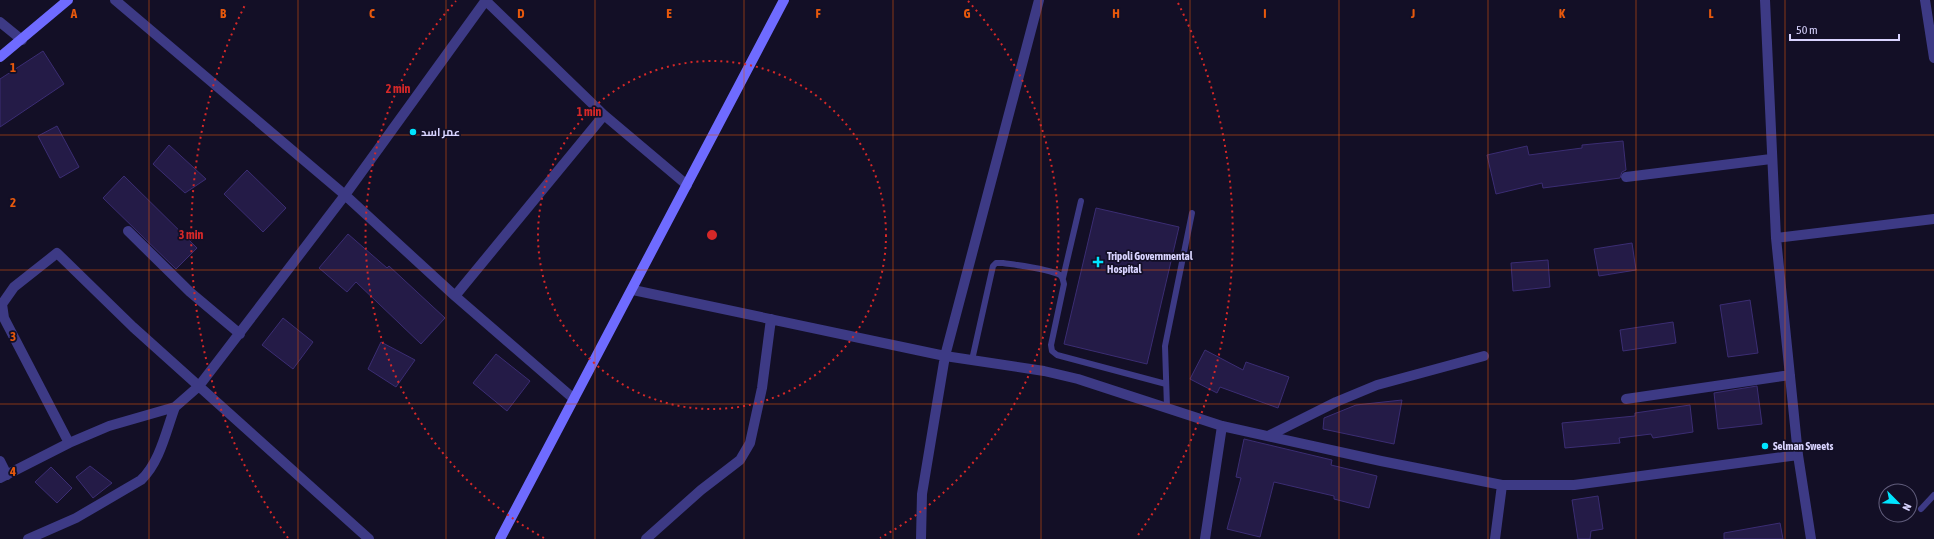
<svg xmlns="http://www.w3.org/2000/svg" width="1934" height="539" viewBox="0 0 1934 539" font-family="'Asap Condensed',Cairo,sans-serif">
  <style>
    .building { fill: #241b47; stroke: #3b2d73 }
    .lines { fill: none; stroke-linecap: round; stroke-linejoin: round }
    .service { stroke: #3d3a85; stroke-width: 6 }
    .minor { stroke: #3d3a85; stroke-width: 10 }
    .secondary { stroke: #6f6bff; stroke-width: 10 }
    .grid { fill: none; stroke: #e8590c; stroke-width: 1; stroke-opacity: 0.55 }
    .ring { fill: none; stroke: #d62828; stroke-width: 2; stroke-dasharray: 2 4 }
    .poi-dot { fill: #00e5ff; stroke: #130f26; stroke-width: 1.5 }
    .labels { text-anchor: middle; stroke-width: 3.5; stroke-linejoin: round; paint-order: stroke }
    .poi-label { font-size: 11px; font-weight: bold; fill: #d9d4ff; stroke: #130f26; text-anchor: start }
    .grid-label { font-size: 13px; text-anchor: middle; font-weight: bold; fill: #e8590c; stroke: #130f26; stroke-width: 3.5; stroke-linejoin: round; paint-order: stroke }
    .centre { fill: #d62828; stroke: #130f26; stroke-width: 2 }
    .ring-label { font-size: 12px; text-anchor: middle; font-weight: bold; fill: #d62828; stroke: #130f26; stroke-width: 3.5; stroke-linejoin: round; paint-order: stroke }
  </style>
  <rect width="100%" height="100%" fill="#130f26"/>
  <!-- building -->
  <path class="building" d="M 43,51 L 64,84 L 0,127 L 0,79 Z
    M 57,126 L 79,167 L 60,178 L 38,136 Z
    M 1623,141 L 1626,170 L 1622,172 L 1620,178 L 1543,188 L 1542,183 L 1496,194 L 1487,155 L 1527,146 L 1529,155 L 1582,148 L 1582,145 Z
    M 169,145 L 206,179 L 185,193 L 153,164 Z
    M 247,170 L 286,208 L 263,232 L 224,194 Z
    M 124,176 L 197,248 L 176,269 L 103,198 Z
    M 1096,208 L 1179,227 L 1147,364 L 1064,344 Z
    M 348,234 L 387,268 L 389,266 L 445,318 L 421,344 L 356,282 L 347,292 L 319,268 Z
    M 1632,243 L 1636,270 L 1599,276 L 1594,249 Z
    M 1548,260 L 1550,287 L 1513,291 L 1511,263 Z
    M 1750,300 L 1758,353 L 1728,357 L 1720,305 Z
    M 283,318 L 313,342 L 293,369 L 262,345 Z
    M 1673,322 L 1676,343 L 1623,351 L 1620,330 Z
    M 381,342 L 415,360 L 396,387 L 368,369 Z
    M 1205,350 L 1243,370 L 1246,362 L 1289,377 L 1278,408 L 1220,387 L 1217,393 L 1190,379 Z
    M 496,354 L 530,381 L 507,411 L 473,383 Z
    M 1757,386 L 1762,424 L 1718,429 L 1714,393 Z
    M 1402,400 L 1394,444 L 1323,429 L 1324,418 L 1356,405 Z
    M 1690,405 L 1693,432 L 1653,438 L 1651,434 L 1619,438 L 1620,443 L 1565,448 L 1562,423 L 1635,416 L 1635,413 Z
    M 1244,439 L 1332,460 L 1331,465 L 1377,476 L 1369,508 L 1334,499 L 1334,496 L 1274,482 L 1260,537 L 1227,529 L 1241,478 L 1236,477 Z
    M 90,466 L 112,483 L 93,498 L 76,477 Z
    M 51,467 L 72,488 L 57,503 L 35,482 Z
    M 1598,496 L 1603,529 L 1591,531 L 1590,539 L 1578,539 L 1572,500 Z
    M 1780,523 L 1783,539 L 1724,539 L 1724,533 Z"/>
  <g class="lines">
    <!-- service -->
    <path class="service" d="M 1063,278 L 1081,201
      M 972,360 L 993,266 L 996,263 L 1003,263 C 1016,265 1050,269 1060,275 C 1063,277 1063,281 1064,284 L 1051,345 L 1052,351 L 1057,355 L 1166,384
      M 1167,407 L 1165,346 L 1192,213
      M 1921,509 L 1934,495"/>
    <!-- minor -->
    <path class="minor" d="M 115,0 L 345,195 L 455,296 L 574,399
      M 485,0 L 604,115 L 687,185
      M 1765,0 L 1776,238 L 1798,455 L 1811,539
      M 1925,0 L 1934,58
      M 0,22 L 22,40
      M 1626,177 L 1771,159
      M 128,231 L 190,292 L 240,334
      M 1776,238 L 1934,219
      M 633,290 L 945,356 L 1044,371 L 1078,379 L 1222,426 L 1381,461 L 1502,485 L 1574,485 L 1798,455
      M 455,296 L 604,115
      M 1626,399 L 1790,375
      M 1270,435 L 1336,402 L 1377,385 L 1484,356
      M 69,443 L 4,318 L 2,304 L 14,287 L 57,253 L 133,327 L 369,539
      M 0,461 L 7,475
      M 0,478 L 69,443 L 109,426 L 175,407 L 199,386 L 345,195 L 486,0
      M 28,539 L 76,518 L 141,480 C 160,462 166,431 175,407
      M 646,539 L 701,490 L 740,460 L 750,443 L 762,388 L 771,319
      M 921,539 L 922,494 L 945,356 L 1039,0
      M 1205,539 L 1222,426
      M 1495,539 L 1502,485"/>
    <!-- secondary -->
    <path class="secondary" d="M 0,57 L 68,0
      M 500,539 L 784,0"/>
  </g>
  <!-- grid -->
  <path class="grid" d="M 149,0 L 149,539M 298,0 L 298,539M 446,0 L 446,539M 595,0 L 595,539M 744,0 L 744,539M 893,0 L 893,539M 1041,0 L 1041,539M 1190,0 L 1190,539M 1339,0 L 1339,539M 1488,0 L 1488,539M 1636,0 L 1636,539M 1785,0 L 1785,539M 0,135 L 1934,135M 0,270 L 1934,270M 0,404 L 1934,404"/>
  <!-- distance rings -->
  <g class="ring">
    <circle cx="712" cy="235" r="174"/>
    <path d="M544 538A347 347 0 0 1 456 1M968 1A347 347 0 0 1 880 538"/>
    <path d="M288 538A521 521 0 0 1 246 3M1178 3A521 521 0 0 1 1136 538"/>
  </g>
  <!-- markers -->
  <g class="poi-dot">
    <circle cx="413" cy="132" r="4"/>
    <path d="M1096 256h4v4h4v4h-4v4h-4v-4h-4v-4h4z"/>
    <circle cx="1765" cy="446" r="4"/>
  </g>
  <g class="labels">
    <!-- poi labels -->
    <g class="poi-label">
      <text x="421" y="136">عمر اسد</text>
      <text x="1107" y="260">Tripoli Governmental<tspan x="1107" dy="13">Hospital</tspan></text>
      <text x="1773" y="450">Selman Sweets</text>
    </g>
  </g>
  <g class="grid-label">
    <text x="74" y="18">A</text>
    <text x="223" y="18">B</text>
    <text x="372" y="18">C</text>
    <text x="521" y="18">D</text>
    <text x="669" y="18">E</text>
    <text x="818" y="18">F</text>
    <text x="967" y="18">G</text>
    <text x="1116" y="18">H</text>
    <text x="1265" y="18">I</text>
    <text x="1413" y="18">J</text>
    <text x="1562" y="18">K</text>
    <text x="1711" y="18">L</text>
    <text x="13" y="72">1</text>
    <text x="13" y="207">2</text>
    <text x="13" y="341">3</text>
    <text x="13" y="476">4</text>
  </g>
  <circle cx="712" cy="235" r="6" class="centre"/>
  <g class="ring-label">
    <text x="398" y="93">2 min</text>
    <text x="589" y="116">1 min</text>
    <text x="191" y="239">3 min</text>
  </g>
  <!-- north arrow -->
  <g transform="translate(1898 503) rotate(114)"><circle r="19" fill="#130f26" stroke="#625e7d"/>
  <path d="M0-3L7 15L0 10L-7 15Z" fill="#00e5ff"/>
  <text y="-6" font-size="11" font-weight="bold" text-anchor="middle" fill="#d9d4ff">N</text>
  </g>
  <!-- scale -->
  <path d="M1790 34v6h109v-6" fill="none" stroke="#d9d4ff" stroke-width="2"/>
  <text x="1796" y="34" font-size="12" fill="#d9d4ff" stroke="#130f26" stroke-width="3" paint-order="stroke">50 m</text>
</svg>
